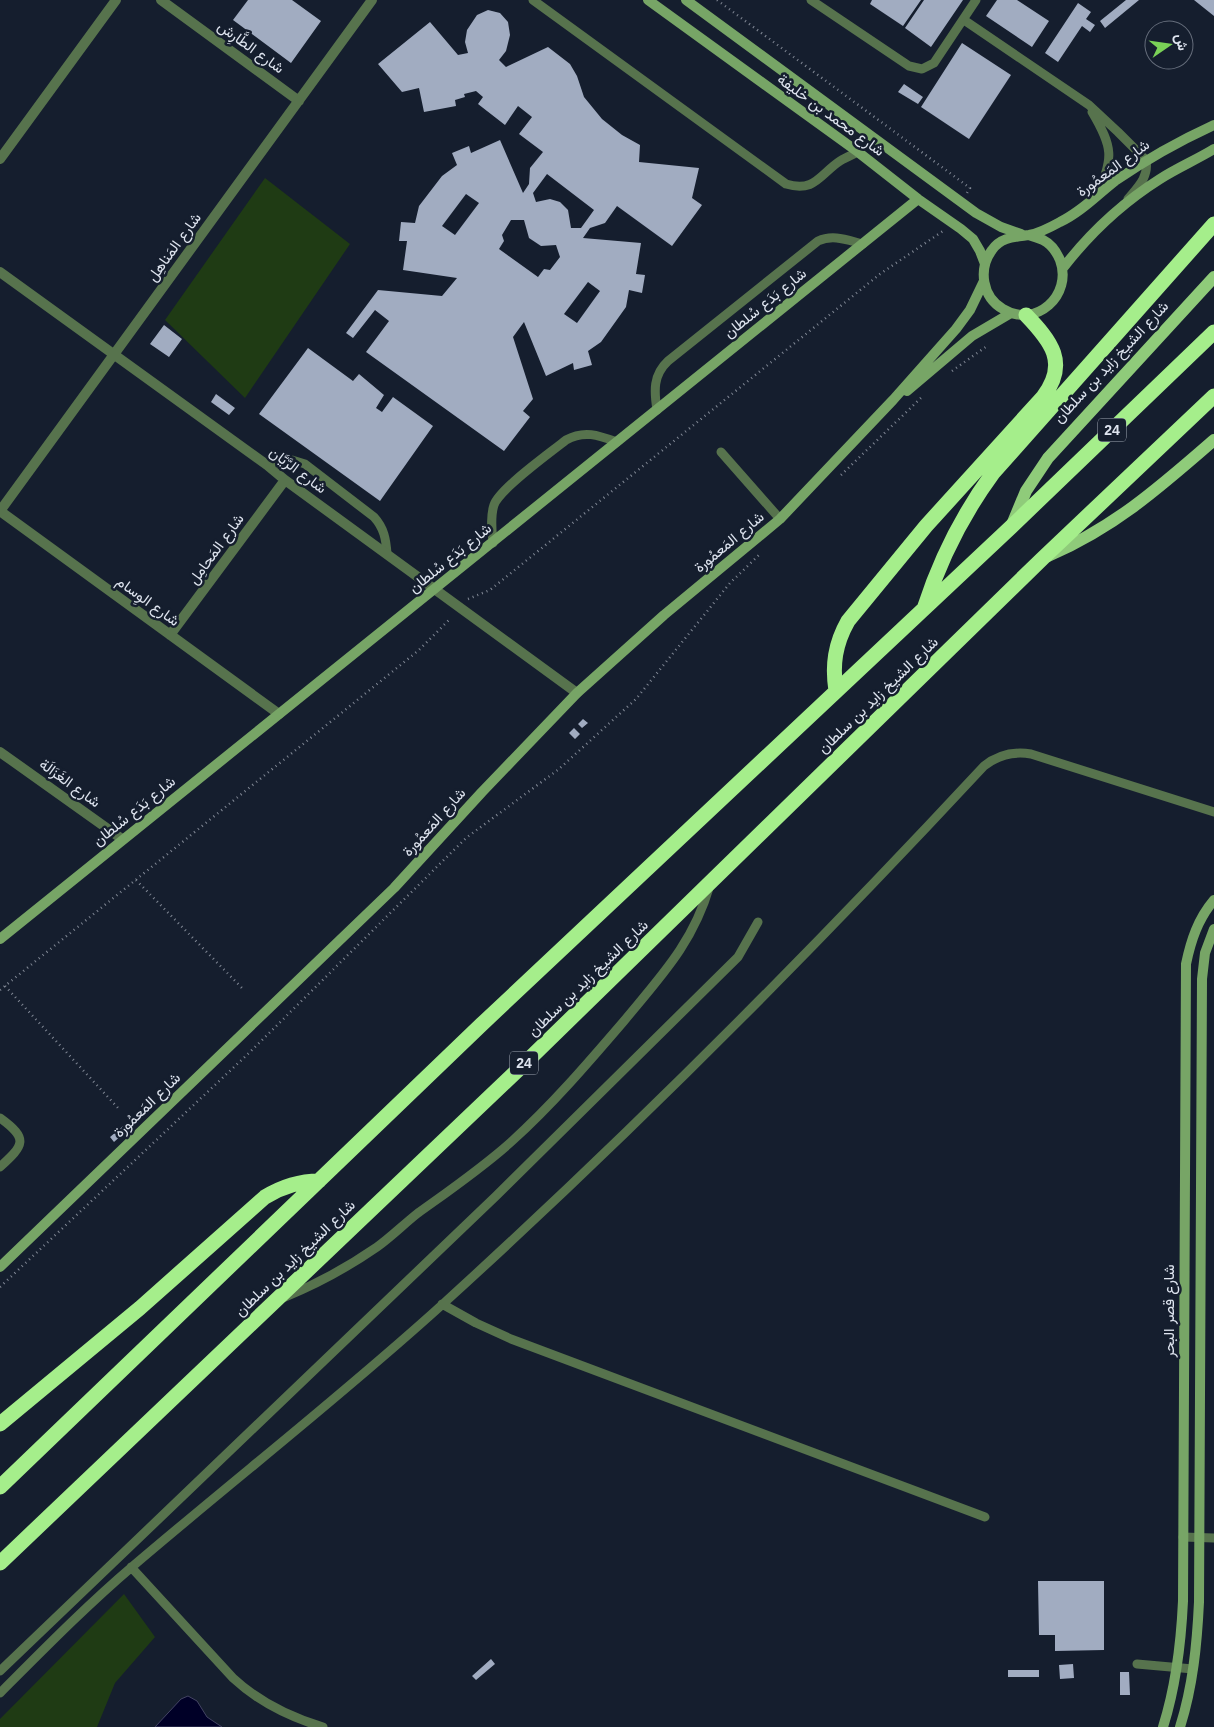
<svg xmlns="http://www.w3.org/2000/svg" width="1214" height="1727" viewBox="0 0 1214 1727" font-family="Helvetica,Vazirmatn,sans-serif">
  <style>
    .green { fill: #1f3b14 }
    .water { fill: #000027; stroke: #434463 }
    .building { fill: #a1acc1; fill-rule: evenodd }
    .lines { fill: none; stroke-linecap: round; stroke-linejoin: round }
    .path { stroke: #828996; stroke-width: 2.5; stroke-dasharray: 1 4; stroke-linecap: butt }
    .lane { stroke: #57734d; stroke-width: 9 }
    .street { stroke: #57734d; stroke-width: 10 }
    .secondary { stroke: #77a566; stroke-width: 10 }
    .primary { stroke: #8fcb7a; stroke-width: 12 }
    .highway { stroke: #a5ee8b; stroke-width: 15 }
    .labels { text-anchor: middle; stroke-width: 5; stroke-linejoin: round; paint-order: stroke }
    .shield { fill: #151e2e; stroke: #a2a9b5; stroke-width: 1 }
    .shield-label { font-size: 14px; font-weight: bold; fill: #dee4ef }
    .street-label { font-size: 15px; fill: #dee4ef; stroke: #151e2e }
  </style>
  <rect width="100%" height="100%" fill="#151e2e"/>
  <!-- green -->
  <path class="green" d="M 265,178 L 350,244 L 245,398 L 165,320 Z
    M 124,1594 L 155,1637 L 115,1683 L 97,1727 L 0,1727 L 0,1719 Z"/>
  <!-- water -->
  <path class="water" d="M 188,1696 L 197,1701 L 207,1717 L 222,1727 L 155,1727 L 181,1699 Z"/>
  <!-- building -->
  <path class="building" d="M 248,0 L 292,0 L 321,21 L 291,63 L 233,20 Z
    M 872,0 L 921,0 L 903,26 L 870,4 Z
    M 924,0 L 963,0 L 931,47 L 905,28 Z
    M 997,0 L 1017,0 L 1049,21 L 1032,47 L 986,16 Z
    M 1126,0 L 1139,0 L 1105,28 L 1100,21 Z
    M 1194,0 L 1214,0 L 1214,16 Z
    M 1078,3 L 1091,12 L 1086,19 L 1095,25 L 1090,32 L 1082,26 L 1058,62 L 1045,53 Z
    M 488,10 L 500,13 L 508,22 L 510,35 L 506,51 L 499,60 L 506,67 L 548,47 L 570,64 L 577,76 L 584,97 L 602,119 L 622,135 L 640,145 L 639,162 L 699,168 L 692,198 L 702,205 L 672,246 L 617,206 L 605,223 L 590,228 L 583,238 L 641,243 L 636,274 L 645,275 L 642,293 L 629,290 L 626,307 L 601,342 L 588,351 L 592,365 L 574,370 L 573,363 L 546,376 L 524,322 L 513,337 L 533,399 L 523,411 L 530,417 L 504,451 L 366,352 L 389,321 L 375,310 L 353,338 L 346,333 L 378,290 L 442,296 L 457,278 L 403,270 L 407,241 L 399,241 L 401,222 L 415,223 L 419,206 L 442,176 L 457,165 L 452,153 L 469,146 L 471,153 L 500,140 L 523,193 L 529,184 L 530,168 L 543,152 L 519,134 L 532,117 L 518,106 L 505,125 L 478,104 L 483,97 L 476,91 L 464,94 L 465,97 L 455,100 L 456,106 L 424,112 L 419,88 L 402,92 L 378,64 L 430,22 L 458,55 L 468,53 L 465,42 L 467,30 L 477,15 ZM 547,174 L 594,210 L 581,228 L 571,228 L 568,210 L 560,202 L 550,199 L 536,202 L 533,193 ZM 466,194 L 479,203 L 455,235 L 442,226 ZM 511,220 L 524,220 L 529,238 L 541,246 L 556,245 L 560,257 L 550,270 L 544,269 L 538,277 L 499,249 L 504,241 L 502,235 ZM 588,282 L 600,291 L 577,323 L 564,314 Z
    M 962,43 L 1011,75 L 969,139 L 921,107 Z
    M 904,84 L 923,97 L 918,104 L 898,92 Z
    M 164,325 L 182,339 L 169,357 L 150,344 Z
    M 308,348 L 353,381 L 359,374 L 384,395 L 376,408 L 382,412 L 393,397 L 433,426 L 380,501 L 259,414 Z
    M 216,394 L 235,408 L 229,415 L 211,402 Z
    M 583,719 L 588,723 L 582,728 L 578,724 Z
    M 574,728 L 580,734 L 575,739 L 569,733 Z
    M 128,1122 L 132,1126 L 114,1142 L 110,1137 Z
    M 1038,1581 L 1104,1581 L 1104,1650 L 1055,1651 L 1055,1635 L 1039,1635 Z
    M 491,1659 L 495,1664 L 476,1680 L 472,1676 Z
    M 1073,1664 L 1074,1678 L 1060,1679 L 1059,1665 Z
    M 1008,1670 L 1039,1670 L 1039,1677 L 1008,1677 Z
    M 1120,1672 L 1129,1672 L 1130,1695 L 1120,1695 Z"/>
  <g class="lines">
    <!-- path -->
    <path class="path" d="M 717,0 L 970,188 L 967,193
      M 952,371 L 987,346
      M 841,475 L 923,396
      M 468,599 L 490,590 L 880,274 L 943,231
      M 136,880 L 243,989
      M 5,986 L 119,1109
      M 0,990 L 419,650 L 451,618
      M 0,1287 L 249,1053 L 466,838 L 559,769 L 636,699 L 730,583 L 760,554"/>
    <!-- lane -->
    <path class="lane" d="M 533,0 L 786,184 C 815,193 820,174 840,161 C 846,157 852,155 858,152
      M 811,0 L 909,66 L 922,69 L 934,63 L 976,0
      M 964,20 L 1089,105 L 1118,132 L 1146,160 C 1149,177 1138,187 1128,199
      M 1092,112 C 1113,147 1114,158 1097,195
      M 657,410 C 654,391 653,375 668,361 L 818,241 C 833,234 847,240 863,244
      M 721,452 L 780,519
      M 267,465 L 292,460 L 305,464 L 374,517 C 384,528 386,539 387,554
      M 493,543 C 492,531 490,517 494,505 C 499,489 550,453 566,440 C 584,430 598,435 617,442
      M 0,1118 C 29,1139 24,1145 0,1167
      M 285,1297 C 317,1284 348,1267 377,1247 C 391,1237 404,1224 418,1213 C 450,1190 482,1168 511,1142 C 552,1105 588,1063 624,1021 C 662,975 693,943 710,885
      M 442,1304 L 476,1323 L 511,1339 L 985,1517
      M 1183,1537 L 1214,1538
      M 131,1567 L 233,1678 C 260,1703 289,1717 323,1727
      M 1137,1664 L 1193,1669
      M 0,1671 L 496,1196 L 738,957 L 758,922
      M 0,1693 C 43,1650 86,1606 133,1566 C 236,1478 344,1394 444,1303 C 632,1132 811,952 984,766 C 998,755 1013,751 1031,754 L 1214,812"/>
    <!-- street -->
    <path class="street" d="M 161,0 L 299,101
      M 0,159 L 116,0
      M 0,272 L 267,465 L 285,480 L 577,693
      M 0,511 L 372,0
      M 0,511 L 279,714
      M 170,635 L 285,480
      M 0,752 L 122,839"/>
    <!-- secondary -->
    <path class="secondary" d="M 648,0 L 858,152 L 918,199 L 961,229 L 973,239 L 980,251 L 985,264
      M 686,0 L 976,213 L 1001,227 L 1021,234
      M 1029,235 C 1034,237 1039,238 1043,240 C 1051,244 1057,253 1060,260 C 1073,295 1036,329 1003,309 C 982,297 978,269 992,250 C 1001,237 1015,237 1029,235 C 1040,233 1051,227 1060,222 C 1081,212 1097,195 1115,181 C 1147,159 1179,141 1214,125
      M 1063,268 C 1090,233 1122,203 1160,179 C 1177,168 1196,160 1214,149
      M 907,391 L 972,336 L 1011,313
      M 0,939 L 918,199
      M 0,1267 L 394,888 L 482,792 L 577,693 L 664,615 L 780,519 L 893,400 L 956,329 L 970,310 L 984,281
      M 1163,1727 C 1176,1686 1181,1644 1183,1601 L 1186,964 C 1191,940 1198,919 1214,900
      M 1180,1727 C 1193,1686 1197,1644 1199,1602 L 1202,979 L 1205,953 L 1214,929"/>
    <!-- primary -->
    <path class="primary" d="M 1011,527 L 1026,491 L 1048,458 L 1214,277
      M 1048,556 C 1115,527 1160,487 1214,440"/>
    <!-- highway -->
    <path class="highway" d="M 925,606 C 941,557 963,514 993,473 L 1214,224
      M 836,691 C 832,665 835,644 848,621 L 926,526 L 1043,397 C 1069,363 1051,341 1026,315
      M 0,1424 L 140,1308 L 265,1197 C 283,1186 299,1181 319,1181
      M 0,1487 L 482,1024 L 1011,527 L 1214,332
      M 0,1563 L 522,1066 L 1043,558 L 1214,396"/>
  </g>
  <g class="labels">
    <!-- shield labels -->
    <g class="shield">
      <rect x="1098" y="418.5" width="28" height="23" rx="4"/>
      <rect x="510" y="1051.5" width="28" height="23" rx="4"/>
    </g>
    <g class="shield-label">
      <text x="1112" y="435">24</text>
      <text x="524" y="1068">24</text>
    </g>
    <!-- street labels -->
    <g class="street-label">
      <text transform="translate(251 47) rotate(36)" y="5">شارع الطَّارِش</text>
      <text transform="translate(831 115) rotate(36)" y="5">شارع محمد بن خليفة</text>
      <text transform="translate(1113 168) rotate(-36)" y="5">شارع المَعمُورة</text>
      <text transform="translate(174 247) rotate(-54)" y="5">شارع المَناهِل</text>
      <text transform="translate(765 303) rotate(-39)" y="5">شارع بَدَع سُلطان</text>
      <text transform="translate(1111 362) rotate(-47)" y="5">شارع الشيخ زايد بن سلطان</text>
      <text transform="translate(298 470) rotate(37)" y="5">شارع الرَّيَّان</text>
      <text transform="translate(729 542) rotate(-40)" y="5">شارع المَعمُورة</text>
      <text transform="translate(216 549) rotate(-54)" y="5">شارع المَحامِل</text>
      <text transform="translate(450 558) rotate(-39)" y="5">شارع بَدَع سُلطان</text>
      <text transform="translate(148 601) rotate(36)" y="5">شارع الوِسام</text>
      <text transform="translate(878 695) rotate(-44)" y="5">شارع الشيخ زايد بن سلطان</text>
      <text transform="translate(70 783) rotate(36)" y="5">شارع الغَزَالَة</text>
      <text transform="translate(134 811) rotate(-39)" y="5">شارع بَدَع سُلطان</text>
      <text transform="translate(434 822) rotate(-48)" y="5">شارع المَعمُورة</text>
      <text transform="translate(588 978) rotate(-44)" y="5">شارع الشيخ زايد بن سلطان</text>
      <text transform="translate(147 1105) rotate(-44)" y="5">شارع المَعمُورة</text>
      <text transform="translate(295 1258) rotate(-44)" y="5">شارع الشيخ زايد بن سلطان</text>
      <text transform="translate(1169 1311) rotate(-90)" y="5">شارع قصر البحر</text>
    </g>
  </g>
  <!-- north arrow -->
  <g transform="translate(1169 45) rotate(77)"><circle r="24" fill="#151e2e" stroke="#656d7b"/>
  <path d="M0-4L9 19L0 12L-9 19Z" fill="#7ad157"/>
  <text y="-8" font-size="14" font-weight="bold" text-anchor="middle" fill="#dee4ef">ش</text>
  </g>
</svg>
